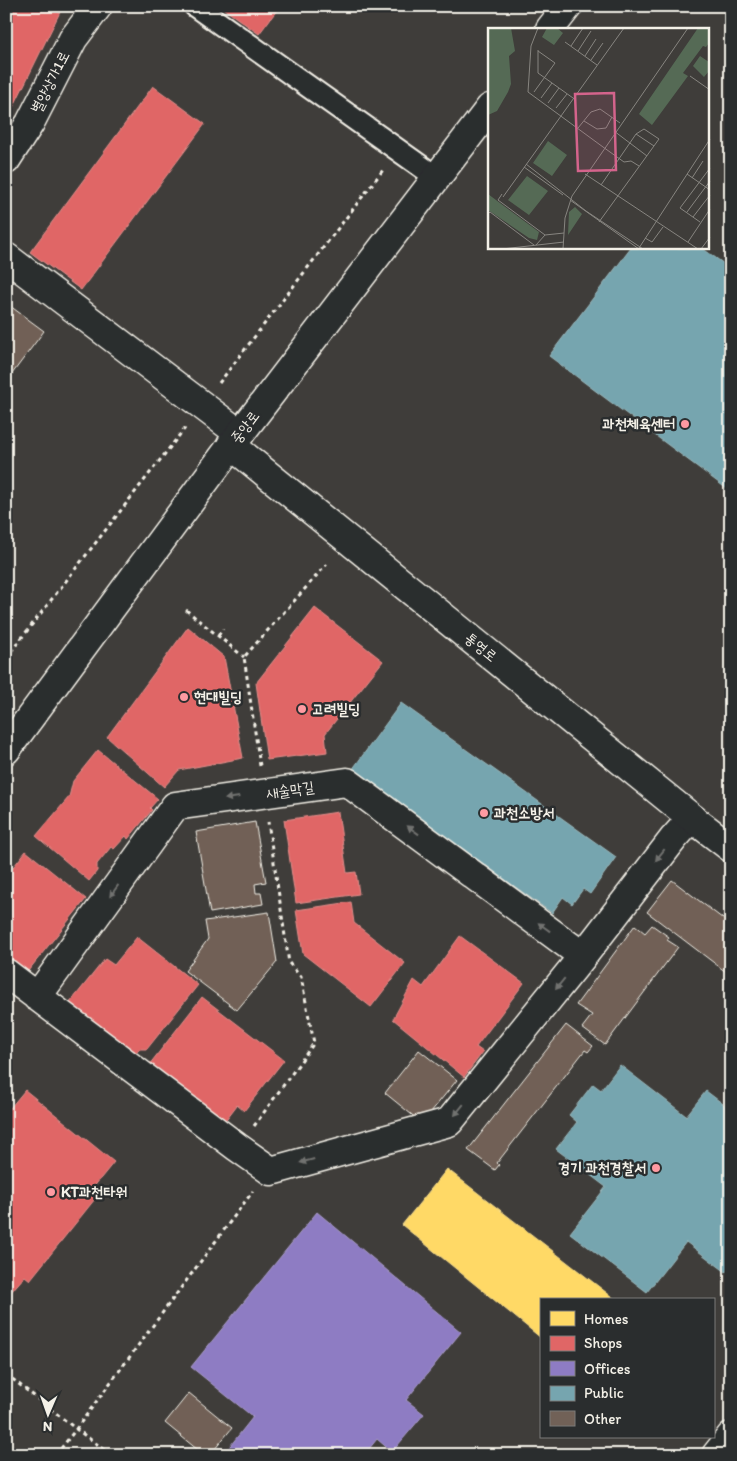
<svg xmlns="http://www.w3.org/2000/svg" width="737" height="1461" viewBox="0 0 737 1461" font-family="Itim,'Poor Story',sans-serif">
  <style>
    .homes { fill: #ffd966; stroke: #fce08d }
    .shops { fill: #e06666; stroke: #e6908d }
    .offices { fill: #8e7cc3; stroke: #ad9fce }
    .public { fill: #76a5af; stroke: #9cbcc0 }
    .building { fill: #716157; stroke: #f4f1e8 }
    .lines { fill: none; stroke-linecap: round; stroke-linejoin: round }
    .pedestrian-casing { stroke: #f4f1e8; stroke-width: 25 }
    .minor-casing { stroke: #f4f1e8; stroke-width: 31 }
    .tertiary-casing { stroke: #f4f1e8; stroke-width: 31 }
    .path { stroke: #f4f1e8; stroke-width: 3; stroke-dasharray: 4 4; stroke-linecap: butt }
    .pedestrian { stroke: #2a2d2e; stroke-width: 21 }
    .minor { stroke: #2a2d2e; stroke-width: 28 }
    .tertiary { stroke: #2a2d2e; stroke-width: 28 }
    .oneway { fill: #71726f }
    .poi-dot { fill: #ff9aa2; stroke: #2a2d2e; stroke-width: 2 }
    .labels { text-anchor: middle; stroke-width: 5; stroke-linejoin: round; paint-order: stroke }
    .street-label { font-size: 15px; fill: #f4f1e8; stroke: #2a2d2e }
    .poi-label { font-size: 15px; font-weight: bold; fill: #f4f1e8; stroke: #2a2d2e; text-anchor: start }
    .inset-road { fill: none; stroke: #878580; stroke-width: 1 }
    .view { fill: #d4648c; fill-opacity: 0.15; stroke: #d4648c; stroke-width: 2.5 }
    .inset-edge { fill: none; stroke: #f4f1e8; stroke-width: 2.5 }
  </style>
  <rect width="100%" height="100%" fill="#3f3d3a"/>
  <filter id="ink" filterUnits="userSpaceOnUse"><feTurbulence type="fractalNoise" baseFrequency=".02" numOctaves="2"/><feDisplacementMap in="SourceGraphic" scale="10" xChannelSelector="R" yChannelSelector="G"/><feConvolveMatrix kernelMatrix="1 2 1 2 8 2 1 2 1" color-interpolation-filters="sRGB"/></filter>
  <g filter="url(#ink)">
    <!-- homes -->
    <path class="homes" d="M 447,1169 L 616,1300 L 541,1300 L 541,1338 L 402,1225 Z"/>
    <!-- shops -->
    <path class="shops" d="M 6,6 L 63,6 L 6,122 Z
      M 220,6 L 280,6 L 259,34 Z
      M 153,86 L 205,124 L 81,290 L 30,252 Z
      M 315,608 L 383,661 L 325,734 L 327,752 L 267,760 L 256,683 Z
      M 188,627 L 224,657 L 243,758 L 179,770 L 164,787 L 107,737 Z
      M 98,750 L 158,799 L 150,808 L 152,810 L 128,839 L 126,836 L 114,849 L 111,847 L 97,864 L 97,871 L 89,881 L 36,836 L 69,797 L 73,781 Z
      M 338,812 L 347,873 L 356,872 L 359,894 L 296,903 L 284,820 Z
      M 26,851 L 86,899 L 24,976 L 6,962 L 6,876 Z
      M 351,902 L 354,923 L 405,963 L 371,1007 L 303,954 L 296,910 Z
      M 460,936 L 524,983 L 476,1047 L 483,1052 L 464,1077 L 393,1019 L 414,980 L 423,987 Z
      M 137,937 L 198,985 L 147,1049 L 139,1049 L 134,1056 L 69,1004 L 105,959 L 114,965 Z
      M 202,997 L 284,1060 L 244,1111 L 237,1105 L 224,1122 L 149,1065 Z
      M 25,1090 L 114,1162 L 92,1189 L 99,1194 L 30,1280 L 25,1276 L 10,1293 L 6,1290 L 6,1113 Z"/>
    <!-- offices -->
    <path class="offices" d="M 317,1212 L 461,1332 L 406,1400 L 424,1414 L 392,1452 L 377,1439 L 364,1455 L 223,1455 L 253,1417 L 191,1367 Z"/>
    <!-- public -->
    <path class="public" d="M 631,248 L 702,248 L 731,269 L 731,492 L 549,356 Z
      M 401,703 L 616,857 L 590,894 L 583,889 L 572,904 L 563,897 L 552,913 L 352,770 Z
      M 620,1065 L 686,1116 L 706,1091 L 731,1110 L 731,1265 L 726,1272 L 686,1242 L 647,1292 L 570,1233 L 606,1187 L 556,1149 L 577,1122 L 569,1115 L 593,1084 L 601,1090 Z"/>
    <!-- building -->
    <path class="building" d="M 6,303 L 44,331 L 6,382 Z
      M 255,822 L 266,882 L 255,884 L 256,893 L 261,893 L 263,904 L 210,913 L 196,832 Z
      M 672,880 L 731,925 L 731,966 L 726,972 L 647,912 Z
      M 269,912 L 277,962 L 237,1010 L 185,971 L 208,939 L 205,921 Z
      M 635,925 L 645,933 L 652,925 L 669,937 L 667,940 L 678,947 L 605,1045 L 582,1028 L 592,1015 L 576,1005 Z
      M 566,1025 L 593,1046 L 588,1052 L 585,1050 L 497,1163 L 499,1165 L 495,1170 L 468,1150 Z
      M 419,1050 L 457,1080 L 422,1123 L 385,1093 Z
      M 189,1393 L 232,1428 L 210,1455 L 204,1455 L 165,1423 Z"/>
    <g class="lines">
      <defs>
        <path id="pedestrian" d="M 195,6 L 436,177"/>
        <path id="minor" d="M 6,160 L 30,123 L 73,39 L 98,6
          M 6,257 L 240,434
          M 6,973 L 237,1147 L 271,1171 L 449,1122 L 583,956 L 674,838 L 692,818
          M 37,997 L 175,806 L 347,782 L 583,956"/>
        <path id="tertiary" d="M 550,29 L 568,6
          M 231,445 L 692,818 L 731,848
          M 6,750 L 240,434 L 490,108
          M 716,1455 L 731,1436"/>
      </defs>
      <!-- pedestrian casing -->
      <use href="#pedestrian" class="pedestrian-casing"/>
      <!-- minor casing -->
      <use href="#minor" class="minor-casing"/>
      <!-- tertiary casing -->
      <use href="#tertiary" class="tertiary-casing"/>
      <!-- path -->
      <path class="path" d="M 219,383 L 383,170
        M 186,610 L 244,657
        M 218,636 L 223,629
        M 6,658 L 185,428
        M 260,766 L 244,657 L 327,564
        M 254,1126 L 314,1043 L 301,977 L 289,963 L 268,822
        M 6,1374 L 76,1429 L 112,1455
        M 56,1455 L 76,1429 L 253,1191"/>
      <!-- pedestrian -->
      <use href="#pedestrian" class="pedestrian"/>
      <!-- minor -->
      <use href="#minor" class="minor"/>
      <!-- tertiary -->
      <use href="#tertiary" class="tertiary"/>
    </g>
    <!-- one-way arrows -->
    <defs><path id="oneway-solid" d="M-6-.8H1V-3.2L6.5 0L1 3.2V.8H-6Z" transform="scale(1.25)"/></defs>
    <g class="oneway">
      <use href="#oneway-solid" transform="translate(232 798) rotate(172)"/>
      <use href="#oneway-solid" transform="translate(413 830) rotate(-144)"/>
      <use href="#oneway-solid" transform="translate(660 855) rotate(128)"/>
      <use href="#oneway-solid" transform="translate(114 891) rotate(126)"/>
      <use href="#oneway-solid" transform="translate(544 927) rotate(-144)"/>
      <use href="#oneway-solid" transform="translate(560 984) rotate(129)"/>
      <use href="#oneway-solid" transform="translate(459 1110) rotate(129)"/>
      <use href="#oneway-solid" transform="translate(307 1161) rotate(165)"/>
    </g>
  </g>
  <!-- markers -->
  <g class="poi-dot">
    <circle cx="685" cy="424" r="5"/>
    <circle cx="184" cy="697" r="5"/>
    <circle cx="302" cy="709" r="5"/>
    <circle cx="484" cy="813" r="5"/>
    <circle cx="656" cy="1168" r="5"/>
    <circle cx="51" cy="1192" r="5"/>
  </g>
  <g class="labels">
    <!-- street labels -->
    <g class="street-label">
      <text transform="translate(50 82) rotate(-63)" y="5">별양상가1로</text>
      <text transform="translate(245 427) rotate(-53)" y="5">중앙로</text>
      <text transform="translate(481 647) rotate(39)" y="5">통영로</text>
      <text transform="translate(290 790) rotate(-8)" y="5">새술막길</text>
    </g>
    <!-- poi labels -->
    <g class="poi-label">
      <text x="675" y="429" text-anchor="end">과천체육센터</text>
      <text x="194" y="702">현대빌딩</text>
      <text x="312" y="714">고려빌딩</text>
      <text x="494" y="818">과천소방서</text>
      <text x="646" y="1173" text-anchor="end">경기 과천경찰서</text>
      <text x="61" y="1197">KT과천타워</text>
    </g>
  </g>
  <!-- overview -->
  <g transform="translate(488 28)">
    <rect width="221" height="221" fill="#3f3d3a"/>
    <path d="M 0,0 L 23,0 L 27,23 L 21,28 L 23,56 L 20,64 L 9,83 L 0,87 ZM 59,0 L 69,0 L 75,5 L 66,17 L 54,9 ZM 210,0 L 221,0 L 221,15 L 218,19 L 215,18 L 195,45 L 200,48 L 164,97 L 151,86 ZM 212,28 L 221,34 L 221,43 L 216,49 L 205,38 ZM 60,113 L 79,127 L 64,148 L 45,135 ZM 39,148 L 60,163 L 41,187 L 20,172 ZM 0,166 L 51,204 L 49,212 L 41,210 L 0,182 ZM 87,179 L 94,186 L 80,207 L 81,184 Z" fill="#556a55"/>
    <path class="inset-road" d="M 50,0 L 43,18 L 40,64 L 115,119M 77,14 L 109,37M 83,18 L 95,0M 50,22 L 50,45 L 85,70M 90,23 L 103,3M 97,28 L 108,11M 103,32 L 115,15M 202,48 L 222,62M 46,64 L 67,35 L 50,23M 53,70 L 64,55M 60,75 L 71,60M 68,80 L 79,66M 96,93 L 109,101 L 118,100 L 124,89M 90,100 L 103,84 L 112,81 L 132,95M 126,103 L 159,128M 148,106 L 166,118M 115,119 L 136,134 L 143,133 L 151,138M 38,136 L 98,183 L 155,221M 36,139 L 75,167M 97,146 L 210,221M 199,146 L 222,162M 204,150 L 215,133M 14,166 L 10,172 L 57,207M 15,169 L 136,0M 82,172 L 151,221M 199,184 L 222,153M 0,186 L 2,184 L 46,217M 205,189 L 222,167M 111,194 L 171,111 L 156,101 L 148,106 L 113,157M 212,194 L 192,180 L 222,140M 157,210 L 164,214 L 175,199M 200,214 L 222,181M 48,217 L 57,207 L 76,205M 151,220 L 222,111M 14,221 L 76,214M 75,221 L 77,190 L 84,168 L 200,0M 213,221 L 222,209"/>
    <path class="view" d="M 126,65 L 128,142 L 90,143 L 87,66 Z"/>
    <rect width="221" height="221" class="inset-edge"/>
  </g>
  <!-- margin -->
  <rect width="737" height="1461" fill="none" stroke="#2a2d2e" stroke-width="25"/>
  <rect x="12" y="12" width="712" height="1436" fill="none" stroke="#f4f1e8" stroke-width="2" filter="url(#ink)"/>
  <!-- legend -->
  <rect x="540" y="1298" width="175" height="140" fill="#2a2d2e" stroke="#7b7b78"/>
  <rect x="550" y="1311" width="25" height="15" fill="#ffd966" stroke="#7b7b78"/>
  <text x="584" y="1324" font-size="15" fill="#f4f1e8">Homes</text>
  <rect x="550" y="1336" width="25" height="15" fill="#e06666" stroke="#7b7b78"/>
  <text x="584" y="1348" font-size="15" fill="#f4f1e8">Shops</text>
  <rect x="550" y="1361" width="25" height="15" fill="#8e7cc3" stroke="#7b7b78"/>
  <text x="584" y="1374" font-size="15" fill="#f4f1e8">Offices</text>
  <rect x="550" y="1386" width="25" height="15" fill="#76a5af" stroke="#7b7b78"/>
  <text x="584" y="1398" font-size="15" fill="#f4f1e8">Public</text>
  <rect x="550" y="1411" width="25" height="15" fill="#716157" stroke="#7b7b78"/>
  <text x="584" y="1424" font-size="15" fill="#f4f1e8">Other</text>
  <!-- north arrow -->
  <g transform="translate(48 1414) rotate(182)" stroke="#2a2d2e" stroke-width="4" paint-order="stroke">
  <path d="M0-4L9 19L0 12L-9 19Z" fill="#f4f1e8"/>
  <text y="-8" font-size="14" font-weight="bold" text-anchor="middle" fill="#f4f1e8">N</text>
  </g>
</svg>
